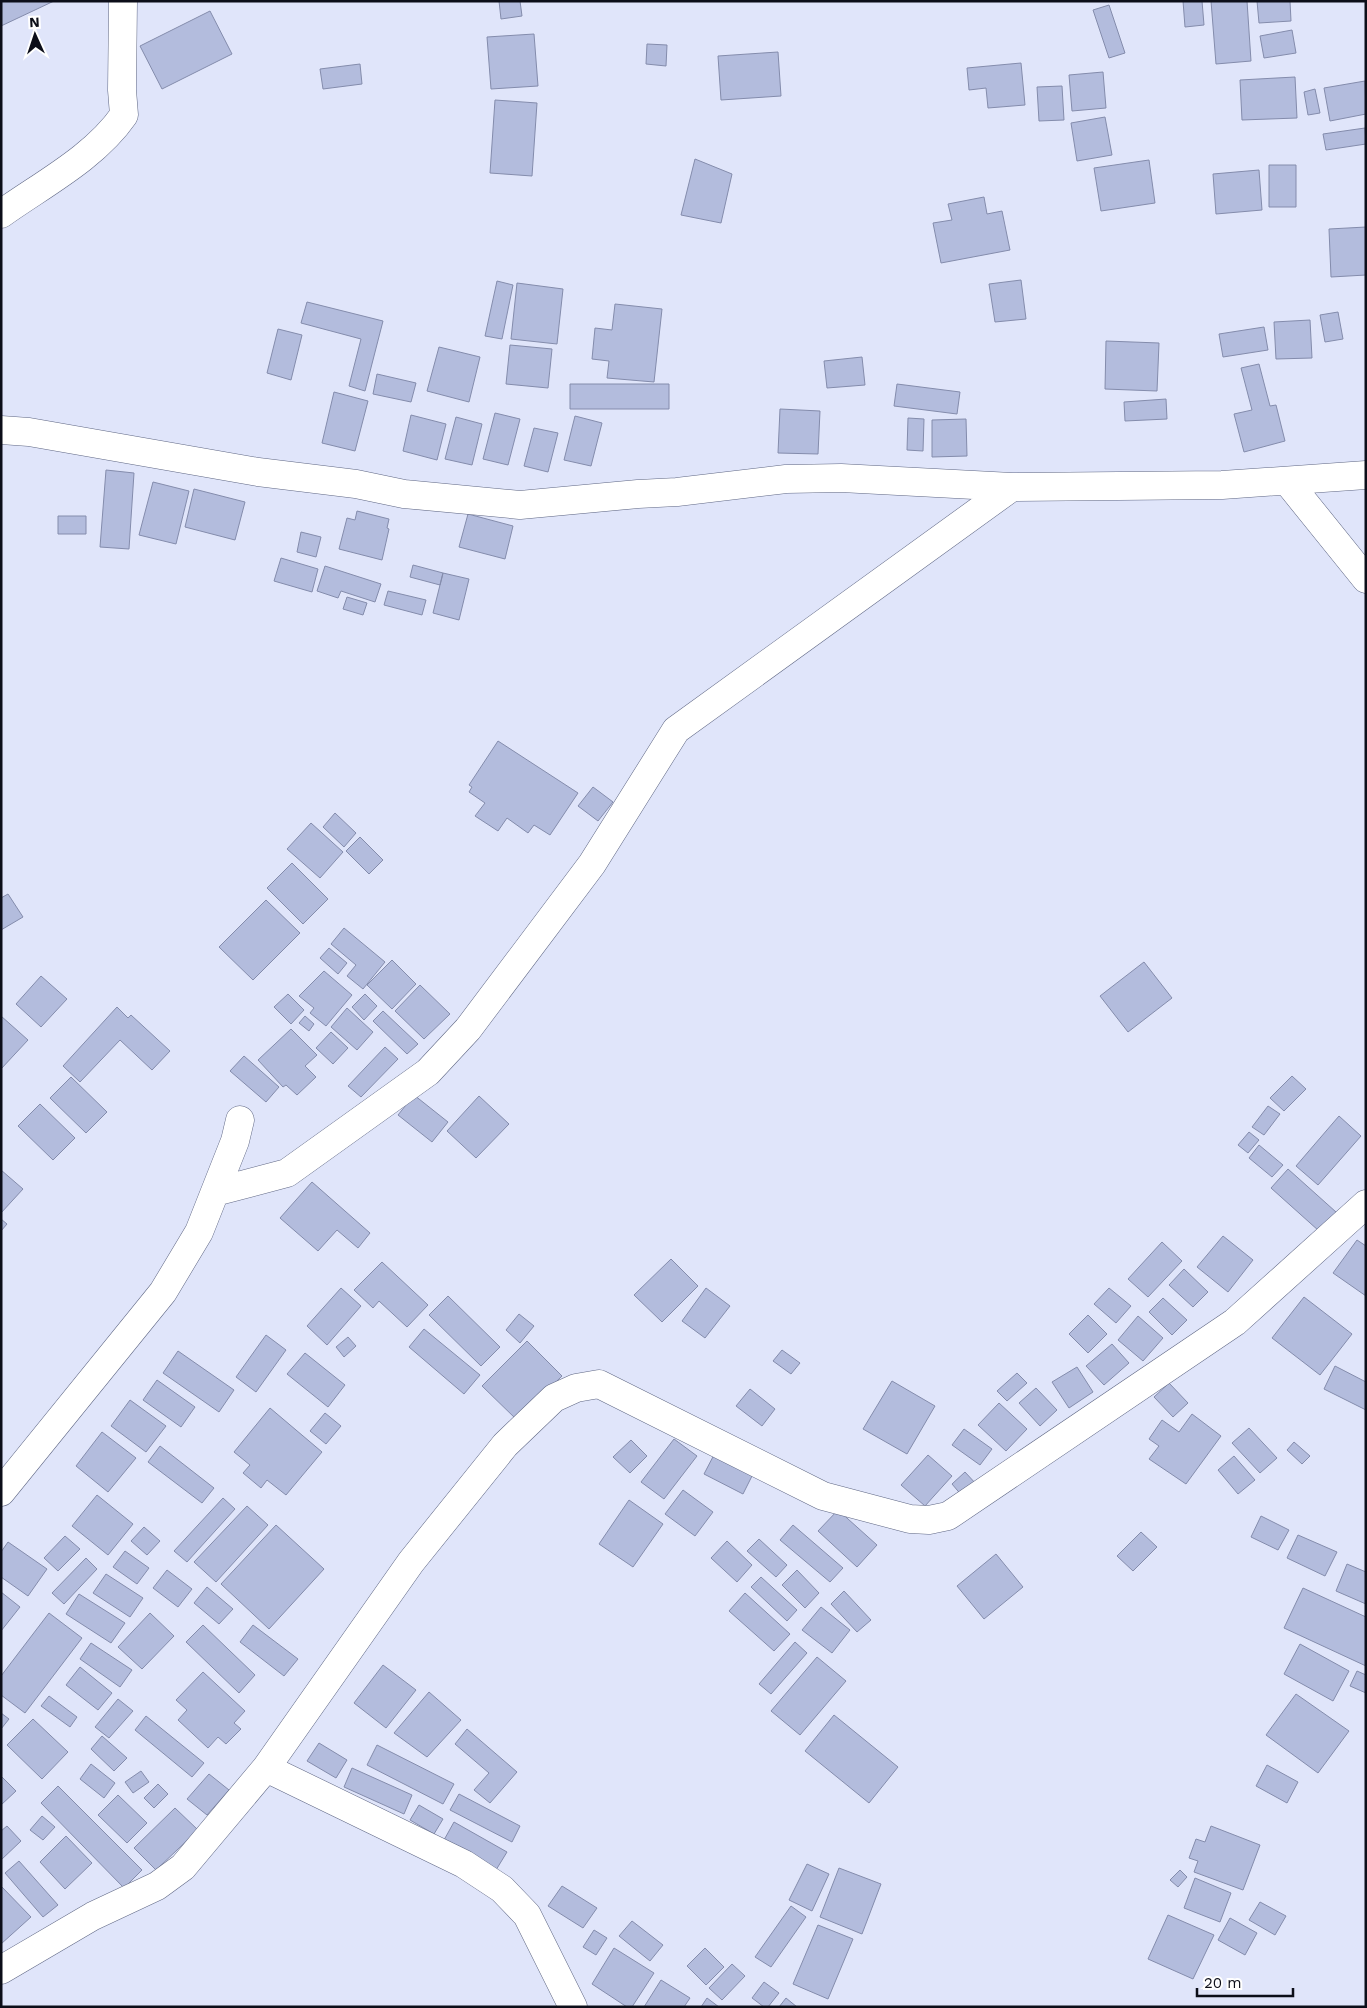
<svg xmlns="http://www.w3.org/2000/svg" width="1367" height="2008" viewBox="0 0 1367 2008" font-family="'Work Sans',sans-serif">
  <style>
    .building { fill: #b3bcdd; stroke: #848cac }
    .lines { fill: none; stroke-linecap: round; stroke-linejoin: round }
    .minor-casing { stroke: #5f6784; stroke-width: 29 }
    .minor { stroke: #fff; stroke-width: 28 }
  </style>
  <rect width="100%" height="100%" fill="#e0e5fa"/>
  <!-- building -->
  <path class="building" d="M 1,1 L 54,1 L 1,26 Z
    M 499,1 L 520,1 L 522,16 L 501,19 Z
    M 1183,1 L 1202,1 L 1204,25 L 1185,27 Z
    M 1211,1 L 1247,1 L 1251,61 L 1216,64 Z
    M 1257,1 L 1290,1 L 1291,21 L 1259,23 Z
    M 1109,5 L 1125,53 L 1109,58 L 1093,10 Z
    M 210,11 L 232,54 L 162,89 L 140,46 Z
    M 1292,30 L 1296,53 L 1264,58 L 1260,36 Z
    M 534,34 L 538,86 L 491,89 L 487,37 Z
    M 647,44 L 667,45 L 666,66 L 646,64 Z
    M 778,52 L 781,96 L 721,100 L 718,56 Z
    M 1021,63 L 1025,105 L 988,108 L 986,88 L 969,90 L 967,68 Z
    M 360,64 L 362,84 L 323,89 L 320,69 Z
    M 1103,72 L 1106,108 L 1072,111 L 1069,75 Z
    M 1295,77 L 1297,118 L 1242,120 L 1240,80 Z
    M 1365,81 L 1366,114 L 1330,121 L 1324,88 Z
    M 1062,86 L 1064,120 L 1039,121 L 1037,87 Z
    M 1315,89 L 1320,113 L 1308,115 L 1304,92 Z
    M 495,100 L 537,103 L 532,176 L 490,173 Z
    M 1105,117 L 1112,155 L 1077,161 L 1071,123 Z
    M 1365,128 L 1366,144 L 1326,150 L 1323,134 Z
    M 695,159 L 732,174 L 721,223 L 681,215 Z
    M 1149,160 L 1155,203 L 1101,211 L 1094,168 Z
    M 1269,165 L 1296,165 L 1296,207 L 1269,207 Z
    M 1259,170 L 1262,210 L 1216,214 L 1213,174 Z
    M 984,197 L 987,214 L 1002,211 L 1010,250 L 941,263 L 933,223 L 952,220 L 948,204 Z
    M 1366,227 L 1366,275 L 1331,277 L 1329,229 Z
    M 1021,280 L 1026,319 L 995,322 L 989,284 Z
    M 497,281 L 513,285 L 502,339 L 485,336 Z
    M 517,283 L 563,289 L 557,344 L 511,339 Z
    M 307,302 L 383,321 L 365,391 L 349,386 L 361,339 L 301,323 Z
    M 615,304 L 662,309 L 654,382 L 607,378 L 609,361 L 592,359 L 595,328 L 612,330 Z
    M 1338,312 L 1343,339 L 1325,342 L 1320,315 Z
    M 1310,320 L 1312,358 L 1276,359 L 1274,322 Z
    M 1264,327 L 1268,350 L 1223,357 L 1219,334 Z
    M 278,329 L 302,335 L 291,380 L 267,373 Z
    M 1106,341 L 1159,343 L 1157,391 L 1105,389 Z
    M 510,345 L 552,349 L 548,388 L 506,384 Z
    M 439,347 L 480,357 L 469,402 L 427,391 Z
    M 862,357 L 865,385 L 827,388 L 824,361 Z
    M 1259,364 L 1270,406 L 1276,405 L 1285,441 L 1244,452 L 1234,414 L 1252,410 L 1241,368 Z
    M 377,374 L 416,383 L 411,402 L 373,394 Z
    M 570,384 L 669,384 L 669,409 L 570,409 Z
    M 897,384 L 960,392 L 957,414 L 894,406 Z
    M 334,392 L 368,401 L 355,451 L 322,443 Z
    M 1166,399 L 1167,419 L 1125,421 L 1124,402 Z
    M 780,409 L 820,411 L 818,454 L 778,453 Z
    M 495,413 L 520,419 L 508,465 L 483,459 Z
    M 411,415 L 446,424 L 437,460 L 403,451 Z
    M 575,416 L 602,423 L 591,466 L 564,460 Z
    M 456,417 L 482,424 L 472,465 L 445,459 Z
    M 908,418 L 924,419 L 923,451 L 907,450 Z
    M 966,419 L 967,456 L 932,457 L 932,420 Z
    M 534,428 L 558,433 L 548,472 L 524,466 Z
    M 106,470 L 134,473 L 129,549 L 100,547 Z
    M 153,482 L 189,491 L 176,544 L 139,535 Z
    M 194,489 L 245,502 L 235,540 L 185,527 Z
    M 357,511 L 389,519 L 387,528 L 389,529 L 382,560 L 339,549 L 347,518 L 355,520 Z
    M 468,514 L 513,526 L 505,559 L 459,547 Z
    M 58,516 L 86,516 L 86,534 L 58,534 Z
    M 301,532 L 321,537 L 316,557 L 297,552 Z
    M 281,558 L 318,569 L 312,592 L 274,581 Z
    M 413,565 L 443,573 L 440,585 L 410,577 Z
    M 325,566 L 381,584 L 375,602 L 341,591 L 338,598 L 317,591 Z
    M 443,573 L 469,579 L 459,620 L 433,613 Z
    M 388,591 L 426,600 L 422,615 L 384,605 Z
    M 347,597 L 367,603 L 363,615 L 343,609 Z
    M 498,741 L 578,793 L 550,835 L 534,825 L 528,833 L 507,818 L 498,831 L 475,816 L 485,803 L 469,792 L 472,787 L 469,785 Z
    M 593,787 L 613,802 L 598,821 L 578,806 Z
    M 335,813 L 356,833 L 344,847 L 323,827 Z
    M 311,823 L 343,852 L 320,878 L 287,849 Z
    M 360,837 L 383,860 L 369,874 L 346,851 Z
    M 292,863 L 328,899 L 303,924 L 267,888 Z
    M 8,894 L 23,917 L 1,930 L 1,898 Z
    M 266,900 L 300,933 L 253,980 L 219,947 Z
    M 344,928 L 385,962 L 363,989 L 347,976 L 356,965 L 331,944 Z
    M 329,948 L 347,963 L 338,974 L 320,958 Z
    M 392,960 L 416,984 L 392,1009 L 367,985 Z
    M 1144,962 L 1172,998 L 1128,1032 L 1100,996 Z
    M 324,971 L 352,995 L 326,1026 L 310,1013 L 314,1008 L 299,996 Z
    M 41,976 L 67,999 L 41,1027 L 16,1004 Z
    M 420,985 L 450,1014 L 424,1039 L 395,1011 Z
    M 288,994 L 304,1010 L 291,1024 L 274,1007 Z
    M 365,994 L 377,1006 L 364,1020 L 352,1007 Z
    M 117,1007 L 128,1018 L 131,1015 L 170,1051 L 152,1070 L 120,1040 L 80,1082 L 63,1066 Z
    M 347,1008 L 373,1032 L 357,1050 L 331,1027 Z
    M 383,1011 L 418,1044 L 407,1054 L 373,1021 Z
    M 1,1016 L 28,1040 L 1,1069 Z
    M 305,1016 L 314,1024 L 309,1031 L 299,1023 Z
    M 291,1029 L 317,1055 L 305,1066 L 316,1077 L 297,1095 L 286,1085 L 283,1087 L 258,1060 Z
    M 331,1032 L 348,1048 L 333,1064 L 316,1048 Z
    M 385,1047 L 398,1059 L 361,1097 L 348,1086 Z
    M 244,1056 L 279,1087 L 266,1102 L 230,1071 Z
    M 1292,1076 L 1306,1089 L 1284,1111 L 1270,1098 Z
    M 71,1077 L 107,1112 L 86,1133 L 50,1098 Z
    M 414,1095 L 448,1122 L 432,1142 L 398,1115 Z
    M 479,1096 L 509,1124 L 476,1158 L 447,1131 Z
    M 40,1104 L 75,1138 L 53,1160 L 18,1126 Z
    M 1268,1106 L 1280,1114 L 1264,1135 L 1252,1127 Z
    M 1339,1116 L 1361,1136 L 1318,1185 L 1296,1166 Z
    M 1249,1132 L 1259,1140 L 1248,1153 L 1238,1145 Z
    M 1259,1145 L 1283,1165 L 1272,1177 L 1249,1158 Z
    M 1288,1169 L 1336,1212 L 1319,1231 L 1271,1188 Z
    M 1,1170 L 23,1189 L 1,1213 Z
    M 312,1182 L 370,1233 L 358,1248 L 337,1230 L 318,1251 L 280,1218 Z
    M 1,1219 L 7,1224 L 1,1231 Z
    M 1223,1236 L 1253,1260 L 1228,1292 L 1197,1267 Z
    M 1357,1240 L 1366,1246 L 1366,1296 L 1333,1273 Z
    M 1162,1242 L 1182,1261 L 1148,1297 L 1128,1279 Z
    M 671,1259 L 698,1286 L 662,1322 L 634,1295 Z
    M 382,1262 L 428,1305 L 407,1327 L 379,1301 L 373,1308 L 354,1290 Z
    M 1184,1269 L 1208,1292 L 1193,1307 L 1169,1285 Z
    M 341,1288 L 361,1306 L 327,1345 L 307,1326 Z
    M 706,1288 L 730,1306 L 705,1338 L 682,1321 Z
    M 1109,1288 L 1131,1306 L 1116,1323 L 1094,1304 Z
    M 448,1296 L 500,1347 L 481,1366 L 429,1315 Z
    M 1304,1297 L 1352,1334 L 1320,1375 L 1272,1338 Z
    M 1163,1298 L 1187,1320 L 1172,1335 L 1149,1312 Z
    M 519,1314 L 534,1326 L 520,1343 L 506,1330 Z
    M 1088,1315 L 1107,1334 L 1088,1353 L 1069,1334 Z
    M 1138,1316 L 1163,1338 L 1143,1361 L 1118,1340 Z
    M 424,1329 L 480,1375 L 464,1394 L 409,1347 Z
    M 266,1335 L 286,1350 L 256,1392 L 236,1377 Z
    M 348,1337 L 356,1346 L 344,1357 L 336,1347 Z
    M 527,1341 L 562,1376 L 517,1420 L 482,1386 Z
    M 1112,1344 L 1129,1363 L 1104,1385 L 1086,1366 Z
    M 782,1350 L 800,1363 L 791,1374 L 773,1361 Z
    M 178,1351 L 234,1390 L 219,1412 L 163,1373 Z
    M 305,1353 L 345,1385 L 328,1407 L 287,1374 Z
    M 1335,1366 L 1366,1382 L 1366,1410 L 1324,1389 Z
    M 1077,1367 L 1093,1392 L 1069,1408 L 1052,1382 Z
    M 1017,1373 L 1027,1383 L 1007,1401 L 997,1391 Z
    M 157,1380 L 195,1407 L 181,1427 L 143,1400 Z
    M 892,1381 L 935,1406 L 907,1454 L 863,1429 Z
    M 1169,1383 L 1188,1403 L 1173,1417 L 1154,1397 Z
    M 1036,1388 L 1057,1410 L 1040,1426 L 1019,1403 Z
    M 750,1389 L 775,1409 L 762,1426 L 736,1406 Z
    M 130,1400 L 166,1426 L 146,1452 L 111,1426 Z
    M 999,1403 L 1027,1429 L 1006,1451 L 978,1425 Z
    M 270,1408 L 322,1452 L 286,1495 L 267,1480 L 261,1488 L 243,1473 L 250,1465 L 234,1452 Z
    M 325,1413 L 341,1426 L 326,1444 L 310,1431 Z
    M 1192,1414 L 1221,1436 L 1186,1484 L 1149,1459 L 1159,1446 L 1149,1439 L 1162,1420 L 1179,1432 Z
    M 1249,1428 L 1277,1458 L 1260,1473 L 1232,1443 Z
    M 964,1429 L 992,1449 L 980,1465 L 952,1445 Z
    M 102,1432 L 136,1458 L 108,1492 L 76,1466 Z
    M 674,1439 L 697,1456 L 664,1499 L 641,1482 Z
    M 631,1440 L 647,1456 L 630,1473 L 613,1457 Z
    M 1294,1442 L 1310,1456 L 1302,1464 L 1287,1450 Z
    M 160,1446 L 214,1488 L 202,1503 L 148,1462 Z
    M 716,1451 L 755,1470 L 743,1494 L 704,1474 Z
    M 928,1455 L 952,1476 L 925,1506 L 901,1485 Z
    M 1234,1456 L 1255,1480 L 1238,1494 L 1218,1470 Z
    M 965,1472 L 977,1485 L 963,1497 L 952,1484 Z
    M 683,1490 L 713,1512 L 695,1536 L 665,1514 Z
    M 97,1495 L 133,1524 L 108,1555 L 72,1526 Z
    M 223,1498 L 235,1509 L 187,1562 L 174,1551 Z
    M 629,1500 L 663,1524 L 633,1567 L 599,1544 Z
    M 247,1506 L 268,1525 L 216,1582 L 194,1562 Z
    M 838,1510 L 877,1545 L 857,1567 L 818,1531 Z
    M 1261,1516 L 1289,1530 L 1278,1550 L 1251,1537 Z
    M 276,1525 L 324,1569 L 269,1629 L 221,1584 Z
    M 793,1525 L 843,1568 L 830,1582 L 780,1540 Z
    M 144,1527 L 160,1541 L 147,1555 L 131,1541 Z
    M 1141,1532 L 1157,1547 L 1133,1571 L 1117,1556 Z
    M 1298,1535 L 1337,1552 L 1325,1576 L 1287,1558 Z
    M 65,1536 L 80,1549 L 58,1571 L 44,1558 Z
    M 759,1539 L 787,1565 L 776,1577 L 747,1551 Z
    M 727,1541 L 752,1565 L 737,1582 L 711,1558 Z
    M 8,1542 L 47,1569 L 28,1596 L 1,1577 L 1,1552 Z
    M 125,1551 L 149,1568 L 137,1584 L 113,1567 Z
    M 996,1554 L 1023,1587 L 984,1619 L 957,1586 Z
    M 86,1558 L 97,1569 L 64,1604 L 52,1593 Z
    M 1347,1564 L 1366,1572 L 1366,1604 L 1336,1591 Z
    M 167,1570 L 192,1589 L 178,1607 L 153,1588 Z
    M 797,1570 L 819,1593 L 805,1608 L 782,1585 Z
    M 106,1574 L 143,1598 L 130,1617 L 93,1593 Z
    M 761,1577 L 797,1610 L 787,1621 L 751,1587 Z
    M 207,1587 L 233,1609 L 219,1624 L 194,1603 Z
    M 1303,1588 L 1366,1617 L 1366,1666 L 1284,1628 Z
    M 844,1591 L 871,1620 L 857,1632 L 831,1604 Z
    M 1,1592 L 20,1607 L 1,1631 Z
    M 745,1593 L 790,1634 L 774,1651 L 729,1611 Z
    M 79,1594 L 125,1623 L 111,1643 L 66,1614 Z
    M 821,1607 L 850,1630 L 832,1653 L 802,1630 Z
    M 49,1613 L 82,1638 L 25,1713 L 1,1695 L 1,1676 Z
    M 150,1613 L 174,1636 L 142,1669 L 118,1647 Z
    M 203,1625 L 255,1675 L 239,1693 L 186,1642 Z
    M 253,1625 L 298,1659 L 284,1676 L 240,1642 Z
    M 795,1642 L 807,1653 L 771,1694 L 759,1684 Z
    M 91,1643 L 132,1670 L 120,1687 L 80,1659 Z
    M 1300,1644 L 1349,1671 L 1333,1701 L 1284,1674 Z
    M 817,1657 L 846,1681 L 800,1735 L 771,1711 Z
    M 383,1665 L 416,1690 L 386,1728 L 354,1703 Z
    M 80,1667 L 112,1693 L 98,1710 L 66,1685 Z
    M 1357,1671 L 1366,1675 L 1366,1693 L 1350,1686 Z
    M 203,1672 L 245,1711 L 234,1723 L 241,1729 L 226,1744 L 218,1737 L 208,1748 L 178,1720 L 187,1710 L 176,1700 Z
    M 429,1692 L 461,1720 L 427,1757 L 394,1733 Z
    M 1296,1694 L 1349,1731 L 1318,1773 L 1266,1735 Z
    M 49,1696 L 77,1717 L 70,1727 L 41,1706 Z
    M 118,1699 L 133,1711 L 109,1738 L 95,1727 Z
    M 1,1713 L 9,1719 L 1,1729 Z
    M 834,1715 L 898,1767 L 869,1803 L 805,1751 Z
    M 146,1716 L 204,1763 L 192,1777 L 135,1730 Z
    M 33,1719 L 68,1752 L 42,1779 L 7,1745 Z
    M 467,1729 L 517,1772 L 490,1803 L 474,1790 L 489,1773 L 455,1744 Z
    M 102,1736 L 127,1758 L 114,1771 L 91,1749 Z
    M 319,1743 L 347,1760 L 336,1778 L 307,1761 Z
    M 377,1745 L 454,1784 L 443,1804 L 367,1765 Z
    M 91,1764 L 115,1783 L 104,1798 L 80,1779 Z
    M 1267,1765 L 1298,1782 L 1287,1803 L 1256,1786 Z
    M 352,1768 L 412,1795 L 404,1814 L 344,1787 Z
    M 141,1771 L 149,1782 L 133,1793 L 125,1782 Z
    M 209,1774 L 229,1790 L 207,1815 L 187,1799 Z
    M 1,1776 L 16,1791 L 1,1805 Z
    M 158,1784 L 168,1794 L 154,1808 L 144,1798 Z
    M 58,1786 L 142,1870 L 124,1888 L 41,1803 Z
    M 459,1794 L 520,1826 L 512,1842 L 450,1810 Z
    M 118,1795 L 147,1823 L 127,1843 L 98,1815 Z
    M 419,1805 L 443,1819 L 434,1834 L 410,1820 Z
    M 175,1808 L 198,1830 L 156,1870 L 134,1848 Z
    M 42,1816 L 55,1827 L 43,1840 L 30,1830 Z
    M 454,1822 L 507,1852 L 496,1870 L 444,1840 Z
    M 7,1826 L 21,1841 L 1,1860 L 1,1831 Z
    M 1211,1826 L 1260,1845 L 1243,1890 L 1194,1872 L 1198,1861 L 1189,1858 L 1196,1839 L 1205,1842 Z
    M 66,1836 L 92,1863 L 65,1889 L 40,1862 Z
    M 19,1861 L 58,1905 L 43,1917 L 5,1873 Z
    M 807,1864 L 829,1874 L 812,1911 L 789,1900 Z
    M 839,1868 L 881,1884 L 862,1934 L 820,1917 Z
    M 1180,1870 L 1187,1877 L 1178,1887 L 1170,1880 Z
    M 1195,1878 L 1231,1893 L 1220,1922 L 1184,1908 Z
    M 1,1886 L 31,1917 L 1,1944 Z
    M 562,1886 L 597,1908 L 583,1928 L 548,1906 Z
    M 1260,1902 L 1286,1916 L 1275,1935 L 1249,1920 Z
    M 791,1906 L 806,1917 L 771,1967 L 755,1957 Z
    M 1168,1915 L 1214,1935 L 1193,1979 L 1148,1959 Z
    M 1230,1918 L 1257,1933 L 1245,1955 L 1218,1940 Z
    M 632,1921 L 663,1945 L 650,1961 L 619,1936 Z
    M 818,1925 L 853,1939 L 828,1999 L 793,1984 Z
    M 594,1930 L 607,1938 L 596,1955 L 583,1947 Z
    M 614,1948 L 654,1973 L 632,2007 L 627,2007 L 592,1984 Z
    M 705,1948 L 724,1967 L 706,1985 L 687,1966 Z
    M 732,1964 L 745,1976 L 722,2000 L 709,1988 Z
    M 661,1980 L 690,1998 L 684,2007 L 644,2007 Z
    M 764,1982 L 779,1993 L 768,2007 L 764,2007 L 752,1998 Z
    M 707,1998 L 719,2007 L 701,2007 Z
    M 786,1998 L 797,2007 L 779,2007 Z"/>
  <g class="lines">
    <defs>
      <path id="minor" d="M 1,214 C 43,184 94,158 124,115 L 122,90 L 123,1
        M 1,430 L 29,432 L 258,472 L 356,484 L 404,494 L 520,505 L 638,494 L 677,492 L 786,479 L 841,478 L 1012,487 L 1222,485 L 1366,475
        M 1287,481 L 1366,579
        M 215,1192 L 287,1173 L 428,1072 L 468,1029 L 592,864 L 676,730 L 1012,487
        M 1,1492 L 163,1292 L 199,1232 L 235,1141 L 240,1120
        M 266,1768 L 464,1864 L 502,1889 L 527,1915 L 573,2007
        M 1,1970 L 93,1916 L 157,1886 L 183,1867 L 266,1768 L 411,1562 L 505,1445 L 554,1398 L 576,1388 L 599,1384 L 823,1496 L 910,1519 L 929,1520 L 948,1516 L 1235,1322 L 1366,1204"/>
    </defs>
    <!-- minor casing -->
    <use href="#minor" class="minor-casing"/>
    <!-- minor -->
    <use href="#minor" class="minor"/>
  </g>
  <!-- border -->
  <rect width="1367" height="2008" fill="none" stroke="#0c0e19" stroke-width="5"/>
  <!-- north arrow -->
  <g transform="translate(35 35) rotate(357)" stroke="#ffffff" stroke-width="4" paint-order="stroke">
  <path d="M0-4L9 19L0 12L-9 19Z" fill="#0c0e19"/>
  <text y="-8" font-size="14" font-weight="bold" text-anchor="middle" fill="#0c0e19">N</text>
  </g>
  <!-- scale -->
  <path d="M1197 1988v8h96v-8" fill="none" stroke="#0c0e19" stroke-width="2.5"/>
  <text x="1204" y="1988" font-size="15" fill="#0c0e19" stroke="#ffffff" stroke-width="4" paint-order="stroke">20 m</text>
</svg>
